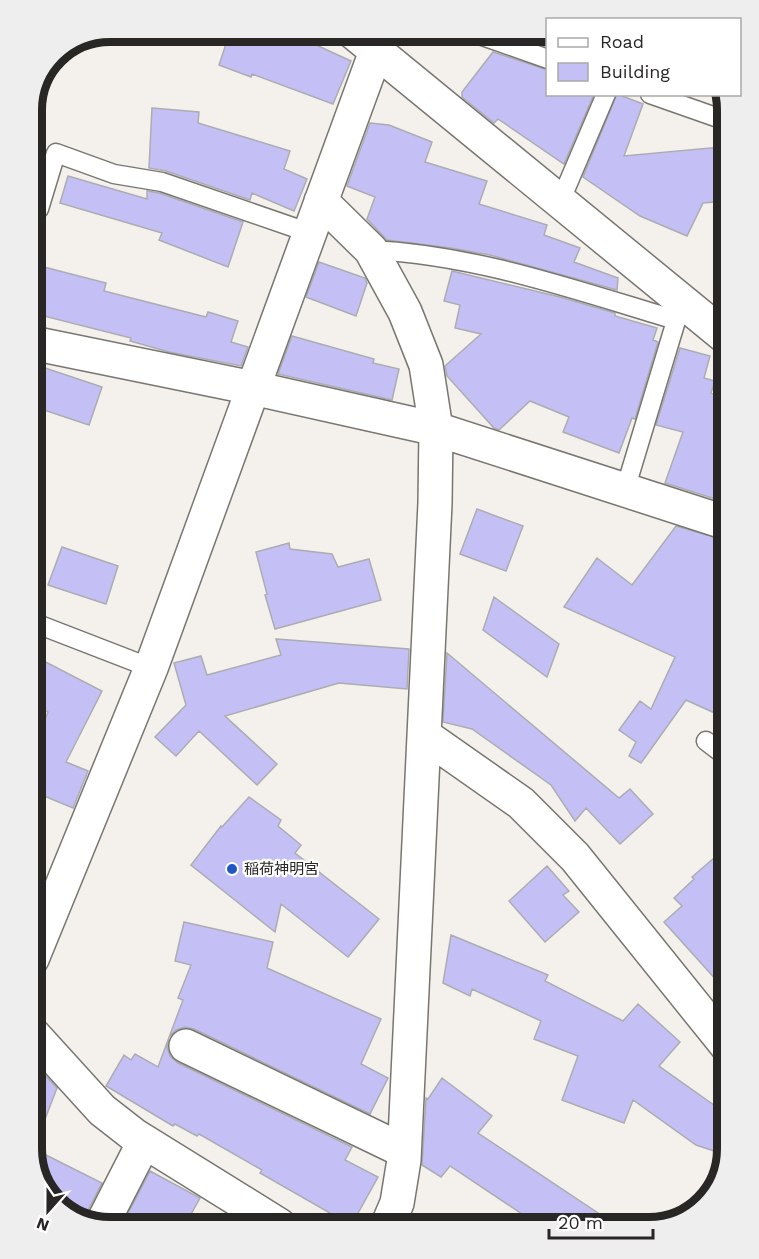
<svg xmlns="http://www.w3.org/2000/svg" width="759" height="1259" viewBox="0 0 759 1259" font-family="'Work Sans','Noto Sans JP',sans-serif">
  <style>
    .building { fill: #c4c0f5; stroke: #acacb2; stroke-width: 1.5 }
    .lines { fill: none; stroke-linecap: round; stroke-linejoin: round }
    .lane-casing { stroke: #797671; stroke-width: 21 }
    .street-casing { stroke: #797671; stroke-width: 36 }
    .lane { stroke: #fff; stroke-width: 18 }
    .street { stroke: #fff; stroke-width: 33 }
    .poi-dot { fill: #2157c4; stroke: #fff; stroke-width: 2 }
    .labels { text-anchor: middle; stroke-width: 4.5; stroke-linejoin: round; paint-order: stroke }
    .poi-label { font-size: 15px; fill: #282725; stroke: #fff; text-anchor: start }
    .rim { fill: none; stroke: #282725; stroke-width: 8 }
  </style>
  <rect width="100%" height="100%" fill="#f4f0eb"/>
  <!-- building -->
  <path class="building" d="M 230,32 L 288,32 L 351,61 L 333,104 L 252,74 L 251,77 L 219,65 Z
    M 508,32 L 548,32 L 548,47 L 507,33 Z
    M 493,52 L 548,70 L 548,94 L 594,94 L 564,164 L 498,119 L 494,123 L 462,97 L 462,92 Z
    M 617,94 L 643,104 L 624,156 L 721,147 L 727,201 L 703,203 L 687,236 L 640,216 L 583,177 Z
    M 152,108 L 199,112 L 198,123 L 290,151 L 284,169 L 307,179 L 294,211 L 252,193 L 250,200 L 166,171 L 149,168 Z
    M 370,123 L 389,125 L 432,142 L 425,162 L 487,181 L 479,204 L 547,225 L 544,235 L 580,248 L 574,262 L 618,278 L 617,290 L 490,255 L 451,248 L 387,240 L 367,219 L 375,197 L 347,186 Z
    M 68,176 L 147,199 L 147,191 L 159,193 L 243,222 L 228,267 L 159,240 L 162,233 L 60,203 Z
    M 319,262 L 365,278 L 367,283 L 356,316 L 306,297 Z
    M 44,267 L 106,283 L 104,291 L 206,317 L 208,312 L 238,321 L 231,342 L 248,347 L 241,366 L 169,352 L 130,341 L 131,338 L 32,313 Z
    M 452,271 L 560,297 L 615,313 L 615,316 L 657,328 L 653,340 L 658,342 L 635,419 L 632,418 L 619,453 L 563,432 L 569,417 L 530,401 L 499,430 L 494,428 L 447,376 L 445,366 L 481,334 L 455,328 L 460,305 L 444,301 Z
    M 292,336 L 374,359 L 373,363 L 399,369 L 392,400 L 278,374 Z
    M 680,348 L 710,356 L 704,378 L 715,381 L 711,393 L 728,399 L 728,503 L 665,483 L 683,432 L 656,425 Z
    M 45,368 L 102,387 L 89,425 L 32,406 Z
    M 477,509 L 523,526 L 506,571 L 460,554 Z
    M 676,526 L 728,541 L 728,719 L 686,700 L 641,763 L 629,756 L 636,742 L 619,730 L 640,701 L 651,709 L 675,657 L 564,607 L 597,558 L 632,585 Z
    M 289,543 L 290,549 L 332,554 L 338,567 L 369,559 L 381,600 L 275,629 L 265,595 L 267,594 L 256,552 Z
    M 62,547 L 118,566 L 106,604 L 48,585 Z
    M 494,597 L 559,644 L 547,677 L 483,630 Z
    M 276,639 L 409,649 L 407,689 L 339,683 L 225,716 L 277,764 L 257,785 L 199,731 L 176,756 L 155,737 L 186,705 L 174,663 L 201,656 L 207,675 L 281,655 Z
    M 447,653 L 619,798 L 630,789 L 653,814 L 620,844 L 586,808 L 575,821 L 551,785 L 472,729 L 443,722 Z
    M 32,655 L 102,691 L 66,762 L 88,771 L 73,808 L 32,791 L 32,750 L 48,712 L 32,704 Z
    M 249,797 L 281,820 L 278,826 L 301,845 L 295,853 L 379,919 L 348,957 L 281,904 L 275,932 L 191,865 L 221,826 L 222,827 Z
    M 728,846 L 728,993 L 664,922 L 682,906 L 674,898 L 694,879 L 692,877 Z
    M 547,866 L 569,891 L 563,895 L 579,912 L 545,942 L 509,901 Z
    M 184,922 L 273,942 L 267,968 L 381,1019 L 361,1064 L 388,1078 L 370,1114 L 194,1029 L 185,1027 L 176,1030 L 169,1037 L 167,1047 L 170,1056 L 178,1063 L 352,1147 L 345,1160 L 378,1177 L 352,1224 L 349,1224 L 260,1173 L 262,1170 L 199,1134 L 197,1136 L 175,1124 L 173,1126 L 106,1086 L 124,1055 L 131,1060 L 135,1054 L 158,1067 L 183,1000 L 178,998 L 191,965 L 175,961 Z
    M 451,935 L 548,975 L 545,981 L 623,1021 L 638,1004 L 680,1042 L 659,1066 L 728,1115 L 726,1155 L 696,1145 L 633,1100 L 624,1123 L 562,1100 L 578,1056 L 534,1039 L 541,1021 L 472,989 L 470,996 L 443,983 Z
    M 32,1065 L 38,1068 L 57,1088 L 34,1148 L 32,1147 Z
    M 442,1078 L 492,1116 L 478,1133 L 610,1221 L 534,1222 L 450,1166 L 441,1177 L 422,1165 L 426,1098 L 428,1099 Z
    M 32,1148 L 102,1183 L 85,1216 L 55,1201 L 39,1184 Z
    M 150,1171 L 200,1198 L 185,1225 L 188,1226 L 121,1227 Z"/>
  <g class="lines">
    <defs>
      <path id="lane" d="M 471,32 L 548,59
        M 650,94 L 727,121
        M 560,202 L 606,94
        M 32,208 L 39,209 L 56,153 L 114,174 L 162,182 L 310,233
        M 371,250 C 477,255 575,290 676,320
        M 625,490 L 679,311
        M 32,622 L 151,668
        M 706,741 L 727,757"/>
      <path id="street" d="M 353,32 L 727,338
        M 321,201 L 371,250 L 405,312 L 426,365 L 436,429 L 435,503 L 404,1160 L 397,1203 L 388,1224
        M 32,343 L 253,388 L 436,429 L 727,523
        M 424,735 L 521,803 L 575,857 L 727,1046
        M 32,959 L 151,668 L 383,32
        M 32,1033 L 102,1110 L 134,1135 L 279,1225
        M 186,1046 L 404,1151
        M 101,1226 L 144,1142"/>
    </defs>
    <!-- lane casing -->
    <use href="#lane" class="lane-casing"/>
    <!-- street casing -->
    <use href="#street" class="street-casing"/>
    <!-- lane -->
    <use href="#lane" class="lane"/>
    <!-- street -->
    <use href="#street" class="street"/>
  </g>
  <!-- markers -->
  <circle class="poi-dot" cx="232" cy="869" r="6"/>
  <g class="labels">
    <!-- poi labels -->
    <g class="poi-label">
      <text x="244" y="874">稲荷神明宮</text>
    </g>
  </g>
  <!-- crop -->
  <path d="M0 0H759V1259H0ZM110 42H649A68 68 0 0 1 717 110V1149A68 68 0 0 1 649 1217H110A68 68 0 0 1 42 1149V110A68 68 0 0 1 110 42Z" fill="#eee" fill-rule="evenodd"/>
  <path class="rim" d="M110 42H649A68 68 0 0 1 717 110V1149A68 68 0 0 1 649 1217H110A68 68 0 0 1 42 1149V110A68 68 0 0 1 110 42Z"/>
  <!-- legend -->
  <rect x="546" y="18" width="195" height="78" fill="#ffffff" stroke="#a9a9a8" stroke-width="1.5"/>
  <rect x="558" y="38" width="30" height="9" fill="#ffffff" stroke="#a9a9a8" stroke-width="1.5"/>
  <text x="600" y="48" font-size="18" fill="#282725">Road</text>
  <rect x="558" y="63" width="30" height="18" fill="#c4c0f5" stroke="#a9a9a8" stroke-width="1.5"/>
  <text x="600" y="78" font-size="18" fill="#282725">Building</text>
  <!-- north arrow -->
  <g transform="translate(48 1211) rotate(201)" stroke="#ffffff" stroke-width="4.5" paint-order="stroke">
  <path d="M0-4.5L10 22L0 15L-10 22Z" fill="#282725"/>
  <text y="-9" font-size="16" font-weight="bold" text-anchor="middle" fill="#282725">N</text>
  </g>
  <!-- scale -->
  <path d="M549 1229v9h104v-9" fill="none" stroke="#282725" stroke-width="3"/>
  <text x="558" y="1229" font-size="18" fill="#282725" stroke="#ffffff" stroke-width="4.5" paint-order="stroke">20 m</text>
</svg>
